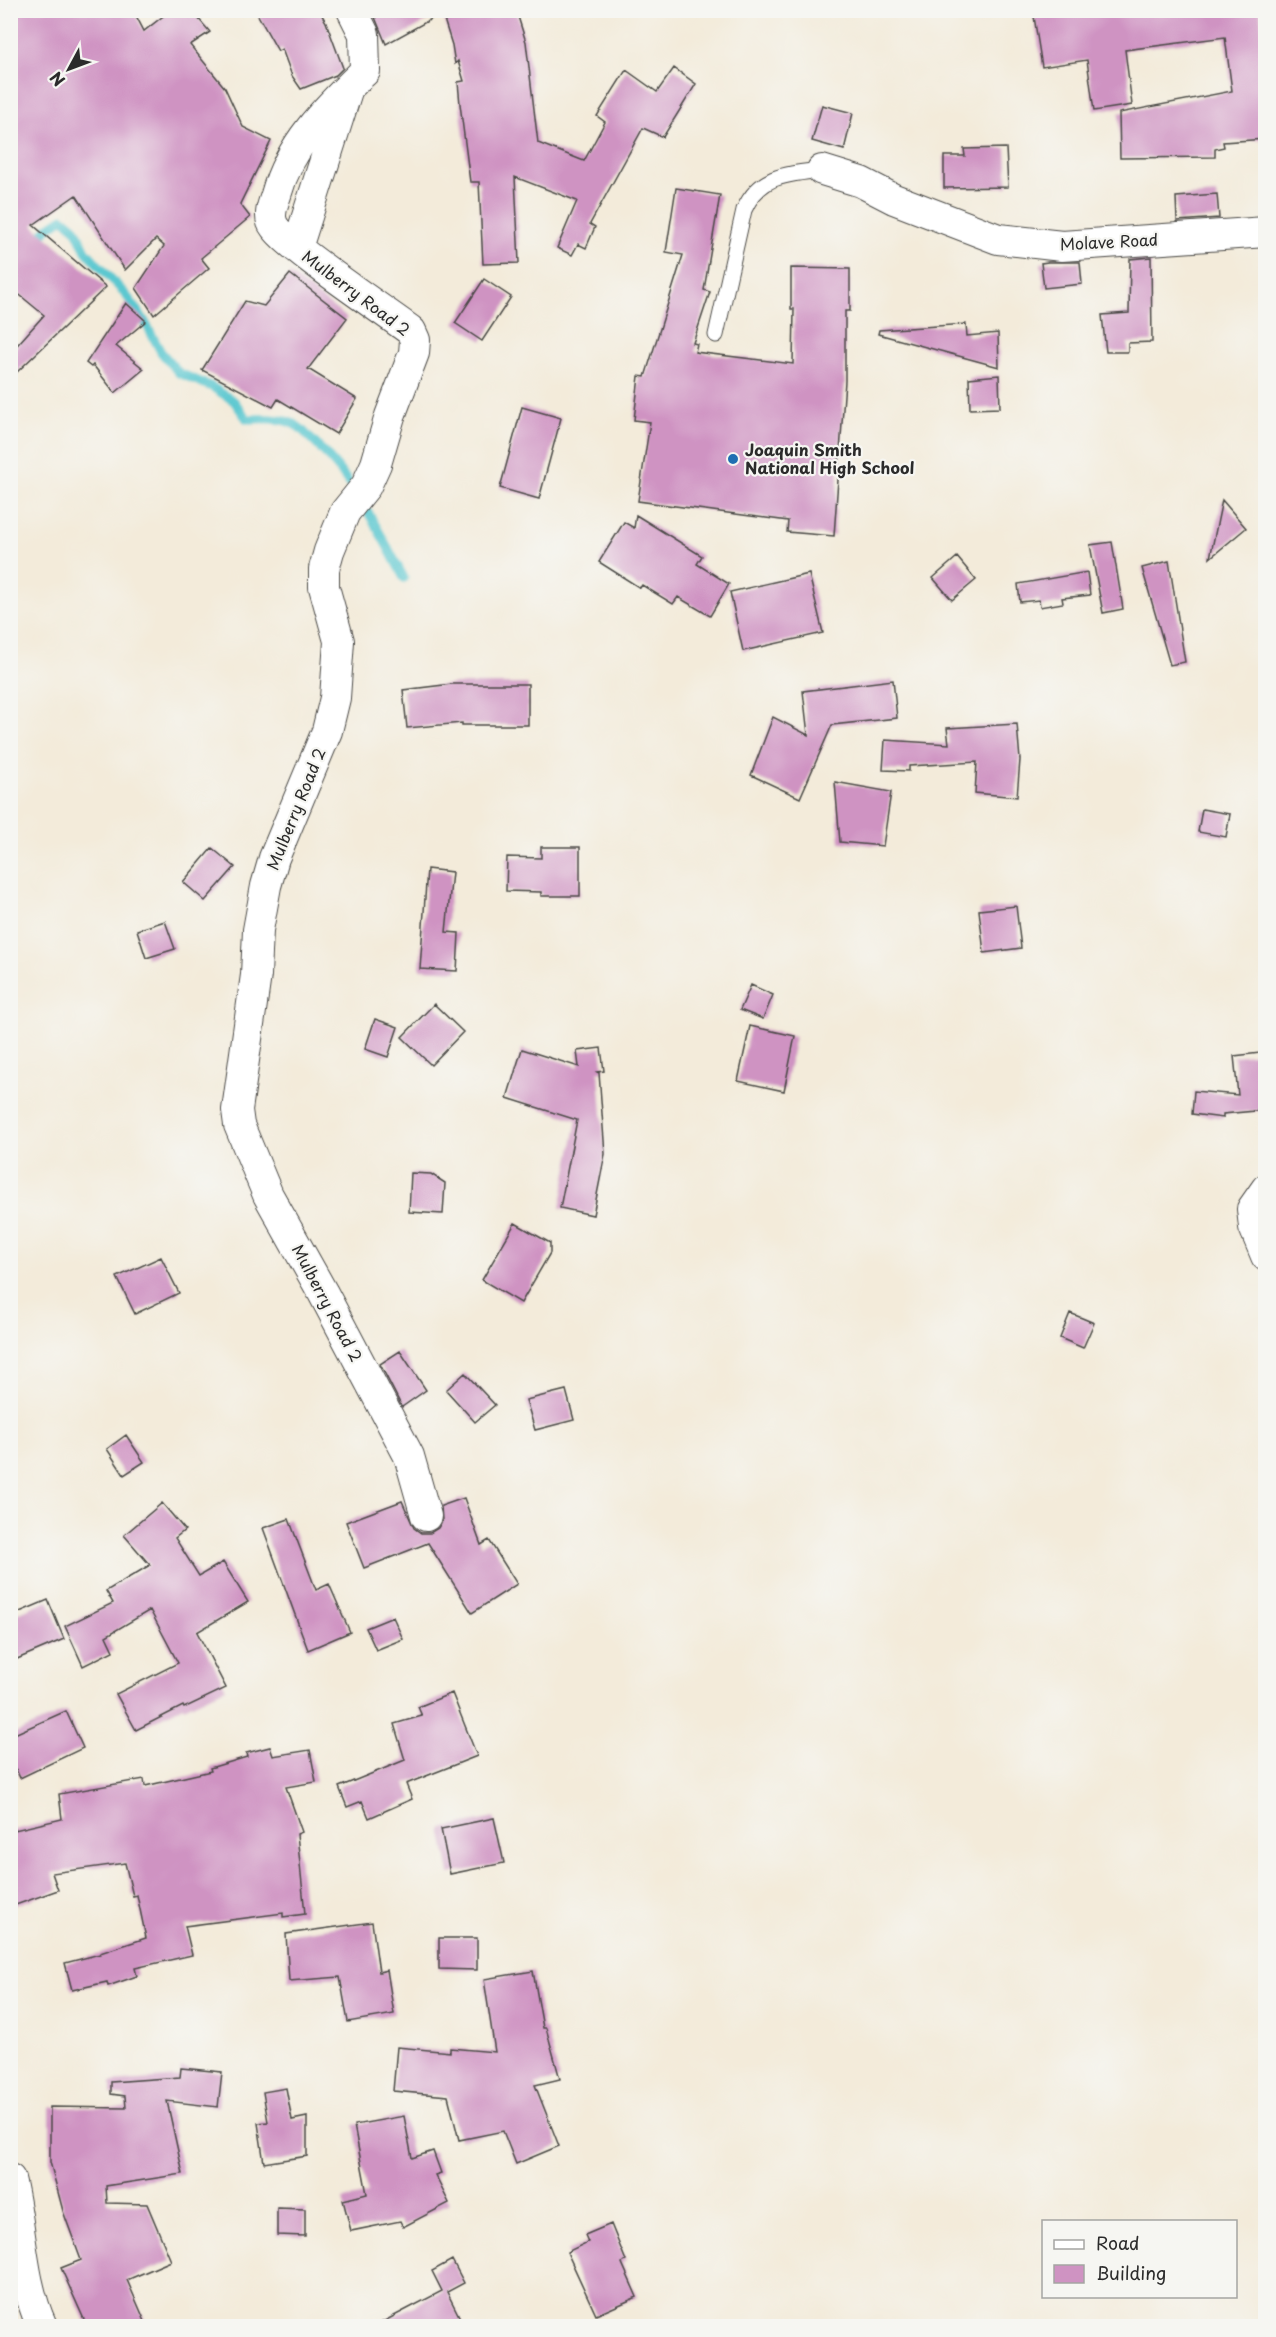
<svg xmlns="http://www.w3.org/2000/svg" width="1276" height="2337" viewBox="0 0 1276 2337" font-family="'Playpen Sans',sans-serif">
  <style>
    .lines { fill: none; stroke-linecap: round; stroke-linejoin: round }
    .stream { stroke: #5bc8d0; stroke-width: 9 }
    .building { fill: #cf93c2 }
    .service-casing { stroke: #494845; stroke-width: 17 }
    .minor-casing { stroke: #494845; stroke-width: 32 }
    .service { stroke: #fff; stroke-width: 15 }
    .minor { stroke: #fff; stroke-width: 30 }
    .poi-dot { fill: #1f6fb2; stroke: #f6f6f2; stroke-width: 2 }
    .labels { text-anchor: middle; stroke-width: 4.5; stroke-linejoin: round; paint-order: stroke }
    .street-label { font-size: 16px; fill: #2b2b2b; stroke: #f6f6f2 }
    .poi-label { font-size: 16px; font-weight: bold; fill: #2b2b2b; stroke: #f6f6f2; text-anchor: start }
  </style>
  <rect width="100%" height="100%" fill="#f6f6f2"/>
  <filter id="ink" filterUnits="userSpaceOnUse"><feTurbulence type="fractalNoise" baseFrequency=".0167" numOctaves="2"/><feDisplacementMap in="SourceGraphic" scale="12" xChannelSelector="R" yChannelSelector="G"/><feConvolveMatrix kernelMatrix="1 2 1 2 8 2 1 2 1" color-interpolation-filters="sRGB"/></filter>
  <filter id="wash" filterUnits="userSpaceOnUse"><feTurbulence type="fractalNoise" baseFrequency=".008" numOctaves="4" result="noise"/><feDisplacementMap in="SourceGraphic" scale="24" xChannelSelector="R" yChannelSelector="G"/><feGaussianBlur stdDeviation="1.35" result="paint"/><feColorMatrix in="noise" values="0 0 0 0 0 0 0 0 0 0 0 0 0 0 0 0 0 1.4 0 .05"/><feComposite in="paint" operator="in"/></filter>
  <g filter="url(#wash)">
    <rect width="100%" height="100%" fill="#f3ebda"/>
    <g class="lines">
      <!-- stream -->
      <path class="stream" d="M 34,243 L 48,228 L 63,218 L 75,228 L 86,251 L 126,295 L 144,320 L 161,352 L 179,373 L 212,387 L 234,401 L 247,419 C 262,419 284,417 297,426 C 303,429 308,437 314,442 C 354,480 378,529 404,578"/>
    </g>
    <g id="blocks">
      <!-- building -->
      <path class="building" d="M 10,10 L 133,10 L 144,31 L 171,10 L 191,10 L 210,32 L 190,45 L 225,88 L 243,127 L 271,141 L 240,204 L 250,217 L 201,258 L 209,268 L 154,315 L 136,288 L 164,246 L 156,239 L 125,270 L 76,195 L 33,225 L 106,287 L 17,372 L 10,366 L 10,353 L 44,315 L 10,287 Z
        M 255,10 L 319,10 L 326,22 L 343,68 L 336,75 L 301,89 L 292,76 L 282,49 L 278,51 Z
        M 372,10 L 516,10 L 526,42 L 538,143 L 584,161 L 605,122 L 597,116 L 626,70 L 657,92 L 674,68 L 696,84 L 663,137 L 643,128 L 590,224 L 595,227 L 586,248 L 578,244 L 572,255 L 557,248 L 577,201 L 515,177 L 519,263 L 483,264 L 479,182 L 470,182 L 460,104 L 458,82 L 464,81 L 458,61 L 455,64 L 452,45 L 442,13 L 386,44 Z
        M 1033,10 L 1260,10 L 1263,36 L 1266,35 L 1266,139 L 1223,142 L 1224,147 L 1215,149 L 1215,157 L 1120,158 L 1119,113 L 1232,91 L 1225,37 L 1125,50 L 1132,105 L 1094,111 L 1087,60 L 1042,67 Z
        M 822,105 L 853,113 L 844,150 L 812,141 Z
        M 1006,148 L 1008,187 L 944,188 L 944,156 L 965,156 L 964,149 Z
        M 676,188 L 720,195 L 704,290 L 710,292 L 693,343 L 697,344 L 695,352 L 793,364 L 794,309 L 791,309 L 791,268 L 850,269 L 850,311 L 845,311 L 845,381 L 834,536 L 787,532 L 788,521 L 638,501 L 650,422 L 634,420 L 639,376 L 645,377 L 683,255 L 666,252 Z
        M 1217,194 L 1219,218 L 1177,221 L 1176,197 Z
        M 1151,257 L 1152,342 L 1128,343 L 1128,352 L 1106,352 L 1102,315 L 1129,313 L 1130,259 Z
        M 1048,262 L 1080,262 L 1082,284 L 1044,288 L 1041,263 Z
        M 290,274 L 347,318 L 308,369 L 357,399 L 336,434 L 278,399 L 273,407 L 202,370 L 245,301 L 264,306 Z
        M 484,279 L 511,297 L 482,341 L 455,323 Z
        M 126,303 L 146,321 L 116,346 L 144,369 L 115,393 L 93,365 L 91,367 L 86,363 Z
        M 966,324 L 967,336 L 998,333 L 999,367 L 878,334 L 879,330 Z
        M 999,375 L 1000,408 L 970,409 L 969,378 Z
        M 522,407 L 561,418 L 539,499 L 500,488 Z
        M 1222,500 L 1246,528 L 1210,558 Z
        M 636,515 L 702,556 L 697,564 L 729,584 L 710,616 L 678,597 L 673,604 L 642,585 L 640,588 L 599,562 L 624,522 L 634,528 Z
        M 1112,542 L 1123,609 L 1103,613 L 1090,545 Z
        M 957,557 L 976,580 L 952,600 L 933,578 Z
        M 1169,561 L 1185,662 L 1170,665 L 1142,568 Z
        M 1087,572 L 1090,595 L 1062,598 L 1063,603 L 1040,607 L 1039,600 L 1020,602 L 1018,584 Z
        M 809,574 L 823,633 L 743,651 L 730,592 Z
        M 893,680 L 897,718 L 832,725 L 800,798 L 751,775 L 773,717 L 808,735 L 803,691 Z
        M 452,684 L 528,684 L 528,725 L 462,725 L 462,723 L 407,728 L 403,690 Z
        M 1017,724 L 1020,760 L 1017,797 L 975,793 L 977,762 L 909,766 L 909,771 L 883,770 L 885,740 L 949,744 L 947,728 Z
        M 835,782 L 891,792 L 883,846 L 840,842 Z
        M 1202,809 L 1230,814 L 1226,837 L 1198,832 Z
        M 541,847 L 580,847 L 580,896 L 541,896 L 541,892 L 506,891 L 507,857 L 541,858 Z
        M 212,848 L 235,867 L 205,901 L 183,882 Z
        M 427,869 L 452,872 L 446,932 L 459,933 L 457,971 L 420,969 Z
        M 1016,906 L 1021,948 L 984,953 L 979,910 Z
        M 165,921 L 175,949 L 146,958 L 137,930 Z
        M 751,985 L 773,995 L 763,1019 L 740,1010 Z
        M 434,1004 L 463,1032 L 431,1065 L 402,1037 Z
        M 375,1019 L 398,1027 L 388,1057 L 365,1049 Z
        M 750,1026 L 795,1036 L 784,1091 L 738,1081 Z
        M 601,1048 L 604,1071 L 597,1072 L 599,1073 L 605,1154 L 593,1215 L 560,1208 L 577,1120 L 507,1098 L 522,1049 L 579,1067 L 577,1051 Z
        M 1260,1053 L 1266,1110 L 1223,1114 L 1223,1118 L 1192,1114 L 1194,1091 L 1238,1095 L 1234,1056 Z
        M 411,1173 L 431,1174 L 445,1183 L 443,1214 L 409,1212 Z
        M 515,1223 L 550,1243 L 550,1253 L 521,1303 L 482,1280 Z
        M 161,1257 L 179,1293 L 135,1314 L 117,1277 Z
        M 1070,1313 L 1094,1323 L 1083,1348 L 1060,1338 Z
        M 400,1351 L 426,1390 L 402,1407 L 380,1364 Z
        M 465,1373 L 495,1405 L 475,1422 L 446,1390 Z
        M 566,1390 L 574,1420 L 535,1430 L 526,1400 Z
        M 126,1435 L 144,1462 L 124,1475 L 107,1449 Z
        M 464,1498 L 481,1545 L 489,1540 L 517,1584 L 472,1613 L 428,1543 L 364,1568 L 346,1522 L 402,1501 L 414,1528 L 421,1533 L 430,1533 L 438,1528 L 442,1521 L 441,1506 Z
        M 162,1503 L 185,1530 L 175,1538 L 199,1576 L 223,1562 L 248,1602 L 197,1632 L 226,1688 L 184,1708 L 183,1706 L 136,1730 L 116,1694 L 178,1663 L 150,1610 L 106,1636 L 113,1651 L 83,1666 L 65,1626 L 113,1603 L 106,1591 L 150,1565 L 124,1535 Z
        M 289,1519 L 316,1590 L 329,1584 L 350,1632 L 308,1650 L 263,1528 Z
        M 48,1600 L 64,1639 L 10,1662 L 10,1616 Z
        M 393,1617 L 403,1639 L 376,1650 L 366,1628 Z
        M 452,1693 L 477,1756 L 406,1784 L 412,1799 L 369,1818 L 362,1801 L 347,1807 L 339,1787 L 405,1760 L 394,1724 L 422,1716 L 418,1707 Z
        M 66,1711 L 83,1748 L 20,1778 L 10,1756 L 10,1736 Z
        M 270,1747 L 273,1756 L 310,1750 L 316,1782 L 286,1787 L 302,1832 L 297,1834 L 305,1914 L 283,1917 L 283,1913 L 185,1926 L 192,1955 L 135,1968 L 137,1976 L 108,1986 L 107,1982 L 72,1990 L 65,1963 L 100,1954 L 100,1953 L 146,1938 L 137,1895 L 133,1896 L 125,1863 L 52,1873 L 58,1890 L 10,1907 L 10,1831 L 62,1819 L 59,1794 L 144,1779 L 145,1786 L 211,1771 L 210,1768 L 247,1757 L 246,1753 Z
        M 494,1818 L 504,1863 L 450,1874 L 441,1829 Z
        M 372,1922 L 379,1972 L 387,1970 L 394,2014 L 348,2022 L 340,1977 L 289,1981 L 286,1934 Z
        M 439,1938 L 477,1938 L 477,1970 L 439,1969 Z
        M 533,1971 L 543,2028 L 546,2028 L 560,2079 L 535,2085 L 559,2146 L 516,2164 L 503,2131 L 459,2140 L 448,2096 L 393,2091 L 397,2047 L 450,2052 L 450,2048 L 495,2052 L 484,1979 Z
        M 181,2068 L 222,2072 L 218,2107 L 167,2101 L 183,2174 L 106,2186 L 107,2203 L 147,2204 L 171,2261 L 127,2280 L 147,2326 L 87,2326 L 61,2268 L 81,2260 L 63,2211 L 50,2162 L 50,2107 L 126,2108 L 125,2096 L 111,2094 L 111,2082 L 180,2077 Z
        M 286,2088 L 292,2120 L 307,2117 L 307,2156 L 264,2163 L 258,2123 L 268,2122 L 263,2092 Z
        M 404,2116 L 412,2158 L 433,2151 L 441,2173 L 435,2175 L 449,2203 L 403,2227 L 400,2221 L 351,2231 L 343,2200 L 367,2194 L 354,2125 Z
        M 277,2208 L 305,2209 L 305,2236 L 277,2235 Z
        M 611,2224 L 626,2261 L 622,2263 L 637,2297 L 596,2315 L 567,2252 L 588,2242 L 585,2235 Z
        M 452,2260 L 464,2283 L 447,2292 L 464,2326 L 375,2326 L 442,2291 L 432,2271 Z"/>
    </g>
  </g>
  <g filter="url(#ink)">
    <use href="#blocks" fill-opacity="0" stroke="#494845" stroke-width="1.5"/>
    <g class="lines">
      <defs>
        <path id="service" d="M 716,335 L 744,210 C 760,174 788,174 822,170"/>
        <path id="minor" d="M 352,10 L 364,34 L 365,71 C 327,108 290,143 276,195 C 273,204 269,213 272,222 C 277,240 389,314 411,331 L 415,340 L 414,353 L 390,416 L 376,464 L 366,486 L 345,512 L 329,551 L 324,569 L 324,587 L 339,641 L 335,698 L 327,731 L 274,858 L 266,886 L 258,930 L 256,975 L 237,1110 L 239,1125 L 268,1195 L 323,1293 L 409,1456 L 426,1516
          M 822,170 L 861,182 L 894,199 L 998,239 L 1062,246 L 1266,232
          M 297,248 L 347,91
          M 1266,1189 L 1252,1209 L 1254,1227 L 1266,1256
          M 10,2179 C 22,2227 21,2281 42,2326"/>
      </defs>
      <!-- service casing -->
      <use href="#service" class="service-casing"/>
      <!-- minor casing -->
      <use href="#minor" class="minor-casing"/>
      <!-- service -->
      <use href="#service" class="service"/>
      <!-- minor -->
      <use href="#minor" class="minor"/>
    </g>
  </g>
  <!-- markers -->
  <circle class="poi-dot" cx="733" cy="459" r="6"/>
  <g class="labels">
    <!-- street labels -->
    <g class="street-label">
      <text transform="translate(1109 242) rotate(-3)" y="6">Molave Road</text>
      <text transform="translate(356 293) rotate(37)" y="6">Mulberry Road 2</text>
      <text transform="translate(296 809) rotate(-68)" y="6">Mulberry Road 2</text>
      <text transform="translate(327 1303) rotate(62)" y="6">Mulberry Road 2</text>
    </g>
    <!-- poi labels -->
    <g class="poi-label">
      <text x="745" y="456">Joaquin Smith<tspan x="745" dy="18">National High School</tspan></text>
    </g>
  </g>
  <!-- margin -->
  <rect width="1276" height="2337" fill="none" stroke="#f6f6f2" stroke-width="36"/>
  <!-- legend -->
  <rect x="1042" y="2220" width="195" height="78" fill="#f6f6f2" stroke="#a5a5a2" stroke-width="1.5"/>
  <rect x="1054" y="2240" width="30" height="9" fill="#ffffff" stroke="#a5a5a2" stroke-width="1.5"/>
  <text x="1096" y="2250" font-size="18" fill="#2b2b2b">Road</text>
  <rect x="1054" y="2265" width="30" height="18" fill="#cf93c2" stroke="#a5a5a2" stroke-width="1.5"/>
  <text x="1096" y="2280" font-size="18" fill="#2b2b2b">Building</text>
  <!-- north arrow -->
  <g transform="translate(69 69) rotate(229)" stroke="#f6f6f2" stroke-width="4.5" paint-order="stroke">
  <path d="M0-4.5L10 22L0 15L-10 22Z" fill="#2b2b2b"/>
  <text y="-9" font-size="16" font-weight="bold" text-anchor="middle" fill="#2b2b2b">N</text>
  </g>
</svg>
